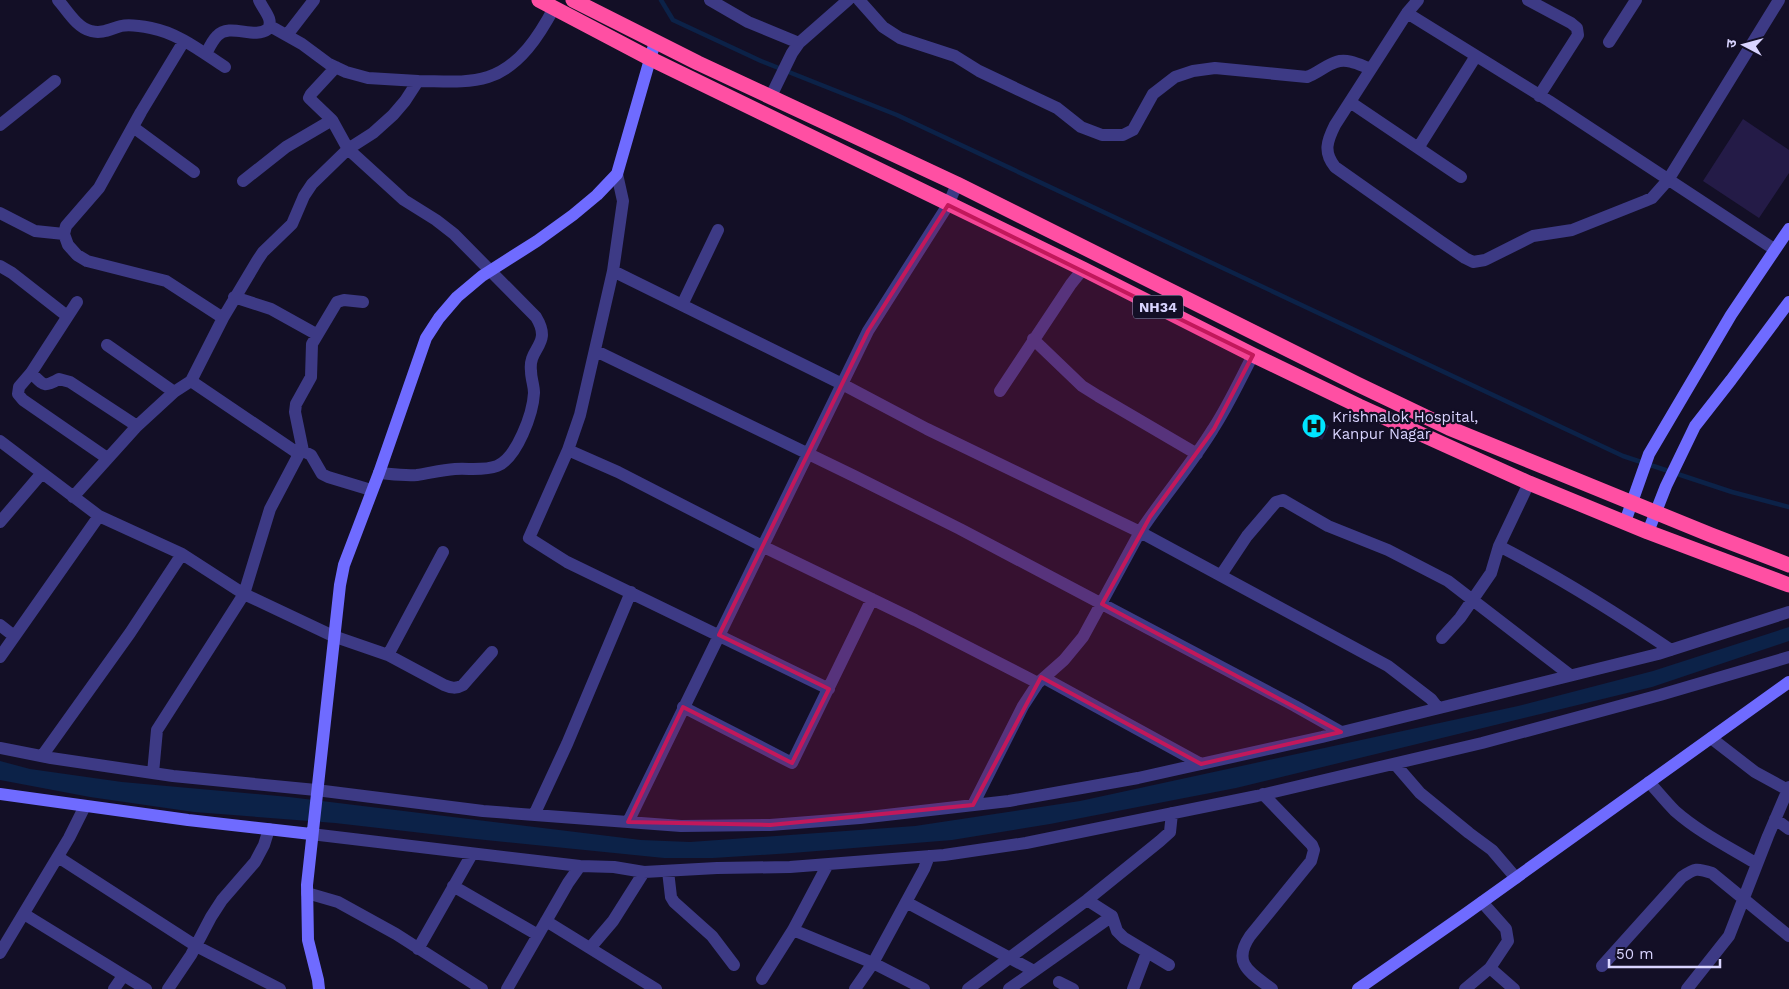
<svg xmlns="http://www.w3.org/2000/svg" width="1789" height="989" viewBox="0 0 1789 989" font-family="'Work Sans','Noto Sans Devanagari',sans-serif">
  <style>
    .water { fill: #0c2248 }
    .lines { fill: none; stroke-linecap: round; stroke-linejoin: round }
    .stream { stroke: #0c2248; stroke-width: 4.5 }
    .building { fill: #241b47 }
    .street { stroke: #3d3a85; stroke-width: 12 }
    .secondary { stroke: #6f6bff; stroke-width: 12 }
    .highway { stroke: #ff4fa3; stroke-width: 15 }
    .marked { fill: #c2185b; fill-opacity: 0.2; stroke: #c2185b; stroke-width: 4; stroke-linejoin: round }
    .labels { text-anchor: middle; stroke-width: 4.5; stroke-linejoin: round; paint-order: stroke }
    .shield { fill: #130f26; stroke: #9e99be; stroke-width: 1 }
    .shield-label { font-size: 14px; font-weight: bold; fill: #d9d4ff }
    .poi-label { font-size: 15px; fill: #d9d4ff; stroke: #130f26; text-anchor: start }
  </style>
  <rect width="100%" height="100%" fill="#130f26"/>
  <!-- water -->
  <path class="water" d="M 1789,627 L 1789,641 L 1652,687 L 1236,788 L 1050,824 L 952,840 L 792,853 L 713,858 L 664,858 L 466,838 L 335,823 L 194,812 L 90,797 L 0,780 L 0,761 L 30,769 L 122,782 L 289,797 L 641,840 L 690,842 L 915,826 L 1080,801 L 1518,706 L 1653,671 Z"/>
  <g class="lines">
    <!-- stream -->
    <path class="stream" d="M 661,0 L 673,20 L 761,61 L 897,115 L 1623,456 L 1732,492 L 1789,507"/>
  </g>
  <!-- building -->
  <path class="building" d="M 1743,119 L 1789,150 L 1789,173 L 1759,218 L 1703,181 Z
    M 1308,414 L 1329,426 L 1322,440 L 1301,429 Z"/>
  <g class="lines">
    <!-- street -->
    <path class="street" d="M 58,0 C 67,10 77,28 91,31 C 102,34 110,29 121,26 C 130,24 141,26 151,28 C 178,33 202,52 225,67
      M 710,0 L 748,22 L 799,43
      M 859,0 L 883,27 L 900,38 L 955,56 L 979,71 L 1057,108 L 1081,127 L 1102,135 L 1123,135 L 1133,130 L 1153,94 L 1175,77 L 1193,71 L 1215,68 L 1307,77 C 1318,73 1326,65 1336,62 C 1348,58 1360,65 1371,69
      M 1418,0 L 1407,13 L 1335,125 C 1327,141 1323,152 1335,167 L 1440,241 L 1465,258 L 1473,262 L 1485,260 L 1533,236 L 1572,230 L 1645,201 L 1652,198 L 1668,180 L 1779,0
      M 1528,0 L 1571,23 L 1577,28 L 1578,35 L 1539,96
      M 1407,13 L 1549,101 L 1774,249
      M 270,26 L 302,44 L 329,64 L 346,72 L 368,78 L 418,81
      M 287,35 L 314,0
      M 184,41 L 141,112 L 99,188 L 66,226 L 64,234 L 68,245 L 77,255 L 87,261 L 166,281 L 223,318
      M 1609,42 L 1636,0
      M 206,54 C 209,48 212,41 217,36 C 230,22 254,40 268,29 C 274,19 263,10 259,0
      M 336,67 L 311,94 L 309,98 L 332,120 L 348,149 L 404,200 L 436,220 L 454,234 L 536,317 C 553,345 528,347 531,371 C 531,379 534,385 534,393 C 533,413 517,458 497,466 C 484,471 468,468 455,469 C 442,470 430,473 417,475 C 404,476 391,474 379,473
      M 771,96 L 792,53 L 799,43 L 848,0
      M 1350,102 L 1461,177
      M 0,125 L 55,81
      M 133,127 L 194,172
      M 1418,148 L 1476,56
      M 617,174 L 623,201 L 613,271 L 580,415 L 568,450 L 529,538 L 567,562 L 829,689
      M 243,181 L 286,147 L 332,120
      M 0,213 L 35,231 L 64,234
      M 0,266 L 12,273 L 67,316
      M 613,271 L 842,384 L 927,429 L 1140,532 L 1388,666 L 1431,699 L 1438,708
      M 234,297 L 271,309 L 316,334
      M 77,302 L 31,373 L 19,387 L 18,394 L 23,400 L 107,458
      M 682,305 L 718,230
      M 1033,339 L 1082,386 L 1098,396 L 1197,454
      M 107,345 L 174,392
      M 596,351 L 854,476 L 960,529 L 1295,706 L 1341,732
      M 31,373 C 44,385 43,388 59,379 L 70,382 L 137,426
      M 191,381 L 299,454
      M 1000,391 L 1071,284 L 1083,269
      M 0,441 L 99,516 L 182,554 L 244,594 L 333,636 L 388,655 L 444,685 C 451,688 456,689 463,685 L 492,652
      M 568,450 L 618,472 L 762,546 L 915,620 L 1038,683
      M 303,451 L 295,412 L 296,404 L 311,377 L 312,344 L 337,302 L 344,300 L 363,302
      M 73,497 L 137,426 L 174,392 L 191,381 L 223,318 L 257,261 L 263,252 L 292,224 L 304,196 L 312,184 L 348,149 L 373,133 L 393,115 L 405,101 L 418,81 C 441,81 466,84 488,77 C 520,67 540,34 554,8
      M 0,522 L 42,473
      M 1499,546 C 1559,577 1615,612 1671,650
      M 1221,575 L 1247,536 L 1276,502 L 1283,500 L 1328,526 L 1388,550 L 1448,581 L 1570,675
      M 0,625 L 14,636
      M 1442,638 L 1460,618 L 1491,573 L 1499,546 L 1529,483
      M 388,655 L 443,552
      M 0,657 L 99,516
      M 1044,678 L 1201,764
      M 683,707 L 792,763 L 872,599
      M 1711,738 L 1755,772 L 1788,790
      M 0,748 L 51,758 L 173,776 L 316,790 L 483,811 L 681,826 L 770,825 L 860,818 L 1009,801 L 1138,778 L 1322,737 L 1658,654 L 1789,612
      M 42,756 L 130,633 L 182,554
      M 1395,764 L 1420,793 L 1469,833 L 1492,850 L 1516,878
      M 153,773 L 157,730 L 244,594 L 270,509 L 299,454 L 303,451 L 311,455 L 322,474 L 328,477 L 371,490
      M 1649,782 C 1658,792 1666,802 1675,811 C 1700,833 1729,847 1757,864
      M 1263,794 L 1312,845 L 1314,850 L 1311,861 L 1250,936 C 1231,964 1251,973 1272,989
      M 973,805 L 1023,706 L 1038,683 L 1064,660 L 1083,637 L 1140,532 C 1163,497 1191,465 1213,429 C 1228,406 1240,380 1253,355
      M 534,815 L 567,744 L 631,592
      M 1775,819 L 1789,829
      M 628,822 L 868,331 L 948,205 L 957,184
      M 311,834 L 580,866 L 614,867 L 644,872 L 717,868 L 790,867 L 944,855 L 1026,843 L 1257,796 L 1482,743 L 1660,695 L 1789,657
      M 58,857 L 196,946 L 280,989
      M 668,871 L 671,897 L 674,902 L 712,936 L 734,965
      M 453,886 L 538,935
      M 307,893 L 338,902 L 396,934 L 482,989
      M 1087,900 L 1112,916 L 1117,931 L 1124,938 L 1169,965
      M 906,902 L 1034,971
      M 24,914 L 146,989
      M 546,921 L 656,989
      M 793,930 L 873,963 L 924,989
      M 590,948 L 613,921 L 644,872
      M 418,949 L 472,854
      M 0,953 L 69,838 L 85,806
      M 1602,966 L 1682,877 C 1695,868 1697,868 1712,873 L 1789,936
      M 1490,968 L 1514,989
      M 762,979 L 793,930 L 828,864
      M 1059,982 L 1073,989
      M 114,989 L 123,976
      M 168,989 L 191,955 L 211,917 L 222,900 L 255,862 L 264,845 L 269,829
      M 507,989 L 568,883 L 580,866
      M 855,989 L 873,963 L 924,869 L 929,856
      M 968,989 L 1087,900 L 1160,841 L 1170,832 L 1172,813
      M 1009,989 L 1112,916
      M 1133,989 L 1147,952
      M 1465,989 L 1490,968 L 1508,941 L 1506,929 L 1482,902
      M 1687,989 L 1729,936 L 1768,836 L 1789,787"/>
    <!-- secondary -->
    <path class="secondary" d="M 1625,522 L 1649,454 L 1731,315 L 1789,229
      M 1648,532 L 1666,486 L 1695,426 L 1731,380 L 1789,302
      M 0,794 L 188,820 L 311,834
      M 319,989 L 318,980 L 308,940 L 307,885 L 340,585 L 344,565 L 379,473 L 426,338 L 439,318 L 457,297 L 482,276 L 537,241 L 573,215 L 597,195 L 617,174 L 655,42
      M 1358,989 L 1464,915 L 1789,682"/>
    <!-- highway -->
    <path class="highway" d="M 539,0 L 651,59 L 1083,269 L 1253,355 L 1359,406 L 1529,483 L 1648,532 L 1789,585
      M 573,0 L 698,63 L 957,184 L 1357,384 L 1449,428 L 1711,535 L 1789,565"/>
  </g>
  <!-- marked area -->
  <path class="marked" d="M 948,205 L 1253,355 L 1214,429 L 1150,517 L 1102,604 L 1341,732 L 1201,764 L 1041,677 L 973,805 L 770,825 L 628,822 L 683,707 L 792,763 L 829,689 L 719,635 L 868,331 Z"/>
  <!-- icons -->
  <defs>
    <symbol id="hospital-disc" viewBox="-11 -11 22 22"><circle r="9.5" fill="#00e5ff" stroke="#130f26"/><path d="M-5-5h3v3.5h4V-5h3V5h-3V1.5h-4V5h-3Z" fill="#111"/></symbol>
  </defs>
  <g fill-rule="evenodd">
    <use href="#hospital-disc" x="1300" y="412" width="28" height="28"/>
  </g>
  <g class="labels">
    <!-- shield labels -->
    <rect class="shield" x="1133" y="295.5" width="50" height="23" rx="4"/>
    <g class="shield-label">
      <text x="1158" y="312">NH34</text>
    </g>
    <!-- poi labels -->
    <g class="poi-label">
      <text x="1332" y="422">Krishnalok Hospital,<tspan x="1332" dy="17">Kanpur Nagar</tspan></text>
    </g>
  </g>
  <!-- north arrow -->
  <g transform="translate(1744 45) rotate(276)" stroke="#130f26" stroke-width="4" paint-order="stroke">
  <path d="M0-4L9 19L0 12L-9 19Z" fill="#d9d4ff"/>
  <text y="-8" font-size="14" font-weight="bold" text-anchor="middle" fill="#d9d4ff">उ</text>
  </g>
  <!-- scale -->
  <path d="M1609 959v8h111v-8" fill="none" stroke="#d9d4ff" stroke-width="2.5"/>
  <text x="1616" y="959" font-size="15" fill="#d9d4ff" stroke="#130f26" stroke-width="4" paint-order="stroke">50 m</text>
</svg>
